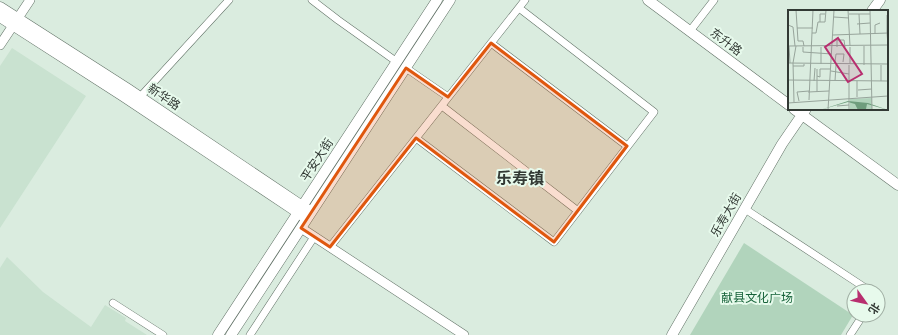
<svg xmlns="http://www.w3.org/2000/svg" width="898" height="335" viewBox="0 0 898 335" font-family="Montserrat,'Noto Sans SC',sans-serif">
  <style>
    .built { fill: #c9e2d0 }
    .green { fill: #b1d4bc }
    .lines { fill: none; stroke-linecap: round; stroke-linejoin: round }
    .minor-casing { stroke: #627267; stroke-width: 8 }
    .tertiary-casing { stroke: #627267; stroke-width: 10 }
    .secondary-casing { stroke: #627267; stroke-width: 11 }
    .minor { stroke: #fff; stroke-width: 7 }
    .tertiary { stroke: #fff; stroke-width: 9 }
    .secondary { stroke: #fff; stroke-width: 10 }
    .marked { fill: #df570e; fill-opacity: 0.2; stroke: #df570e; stroke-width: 3; stroke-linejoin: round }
    .labels { text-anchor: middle; stroke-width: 4; stroke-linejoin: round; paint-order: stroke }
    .street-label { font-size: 12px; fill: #323934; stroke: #e7faec }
    .park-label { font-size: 12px; fill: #156138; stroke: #e7faec }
    .district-label { font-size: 16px; font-weight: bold; fill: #323934; stroke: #e7faec }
    .inset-road { fill: none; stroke: #97a49b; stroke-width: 1 }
    .view { fill: #b82f6f; fill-opacity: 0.15; stroke: #b82f6f; stroke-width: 2 }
    .inset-edge { fill: none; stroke: #323934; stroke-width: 2 }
  </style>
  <rect width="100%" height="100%" fill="#daecdf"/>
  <!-- built -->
  <path class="built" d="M 12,48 L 86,96 L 0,228 L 0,66 Z
    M 7,257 L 43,292 L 91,327 L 105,305 L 126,318 L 125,321 L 147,335 L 0,335 L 0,268 Z"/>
  <!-- green -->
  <path class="green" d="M 744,243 L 853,315 L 841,335 L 690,335 Z"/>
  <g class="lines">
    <defs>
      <path id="minor" d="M 312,0 L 338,20 L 397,62
        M 690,31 L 714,0
        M 491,43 L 627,146
        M 406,68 L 448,97
        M 140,97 L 229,0
        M 442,106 L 578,211
        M 416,138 L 554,242 L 654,112 L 519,8
        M 745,209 L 870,291
        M 330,247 L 525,0
        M 113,303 L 163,335
        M 250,335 L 314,237
        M 850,335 L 863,315"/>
      <path id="tertiary" d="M 0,45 L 30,0
        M 301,228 L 464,335"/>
      <path id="secondary" d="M 648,0 L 789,105
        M 0,7 L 128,89 L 308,210
        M 872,11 L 880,0
        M 0,17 L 123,96 L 303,216
        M 794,109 L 898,185
        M 218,335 L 437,0
        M 231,335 L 450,0
        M 672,335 L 782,144 L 806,109"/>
    </defs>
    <!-- minor casing -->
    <use href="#minor" class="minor-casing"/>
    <!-- tertiary casing -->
    <use href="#tertiary" class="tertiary-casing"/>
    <!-- secondary casing -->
    <use href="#secondary" class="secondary-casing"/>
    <!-- minor -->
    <use href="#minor" class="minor"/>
    <!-- tertiary -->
    <use href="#tertiary" class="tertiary"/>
    <!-- secondary -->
    <use href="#secondary" class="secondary"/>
  </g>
  <!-- marked area -->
  <path class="marked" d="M 491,43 L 627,146 L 554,242 L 416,138 L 330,247 L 301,228 L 406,68 L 448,97 Z"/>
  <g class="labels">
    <!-- street labels -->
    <g class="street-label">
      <text transform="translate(726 42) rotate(37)" y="4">东升路</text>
      <text transform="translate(164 97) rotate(34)" y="4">新华路</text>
      <text transform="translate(317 160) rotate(-57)" y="4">平安大街</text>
      <text transform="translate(726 215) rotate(-60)" y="4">乐寿大街</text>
    </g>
    <!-- park labels -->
    <g class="park-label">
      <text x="757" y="302">献县文化广场</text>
    </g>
    <!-- district labels -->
    <g class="district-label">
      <text x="520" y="184">乐寿镇</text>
    </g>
  </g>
  <!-- overview -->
  <g transform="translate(788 10)">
    <rect width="100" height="100" fill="#daecdf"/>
    <path d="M 84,88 L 84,100 L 62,100 L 62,89 Z" fill="#b1d4bc"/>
    <path d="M 60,91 L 80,93 L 100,100 L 79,94 L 78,99 L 70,100 L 67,94 L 60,92 L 32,100 Z" fill="#6e9d7d"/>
    <path class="inset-road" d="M 8,0 L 10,31 L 15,31 L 16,36M 60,0 L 62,36M 82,0 L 84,100M 61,4 L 82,4M 71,4 L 72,24M 99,5 L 99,23M 46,7 L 61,8M 32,12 L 32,4 L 37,4M 69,14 L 82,13M 0,15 L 5,17 L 7,36M 9,18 L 25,18M 24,23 L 28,23 L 30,12 L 37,12 L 38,0 L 46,0M 99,23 L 100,35M 87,24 L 87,15 L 92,13M 45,25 L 100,23M 0,36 L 100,35M 1,36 L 2,53M 15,37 L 15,42 L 44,44M 49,37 L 49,30 L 56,30 L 57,37M 47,52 L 48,44 L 56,44 L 55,52M 0,53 L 100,54M 5,53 L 6,92M 5,53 L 8,36M 33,54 L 33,37M 62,54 L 62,37M 61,55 L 61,100M 76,55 L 76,36M 93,55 L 93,71M 5,56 L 16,56 L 16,54M 43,61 L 61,64M 0,64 L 0,70 L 100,71M 29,66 L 32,67 L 32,59 L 42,59M 26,71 L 27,58M 47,71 L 48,55M 69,71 L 69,87M 70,80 L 84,79M 20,82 L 41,81M 29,82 L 29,59M 21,90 L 25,0M 11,91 L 9,82 L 21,81M 0,93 L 100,86M 49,96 L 61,95M 40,100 L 46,0"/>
    <path class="view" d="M 50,28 L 74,64 L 60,72 L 37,37 Z"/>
    <rect width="100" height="100" class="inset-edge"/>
  </g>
  <!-- north arrow -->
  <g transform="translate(866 303) rotate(123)"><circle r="19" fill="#e7faec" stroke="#9fada2"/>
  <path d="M0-3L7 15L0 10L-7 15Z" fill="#b82f6f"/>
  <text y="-6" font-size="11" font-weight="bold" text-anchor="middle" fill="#323934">北</text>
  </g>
</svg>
